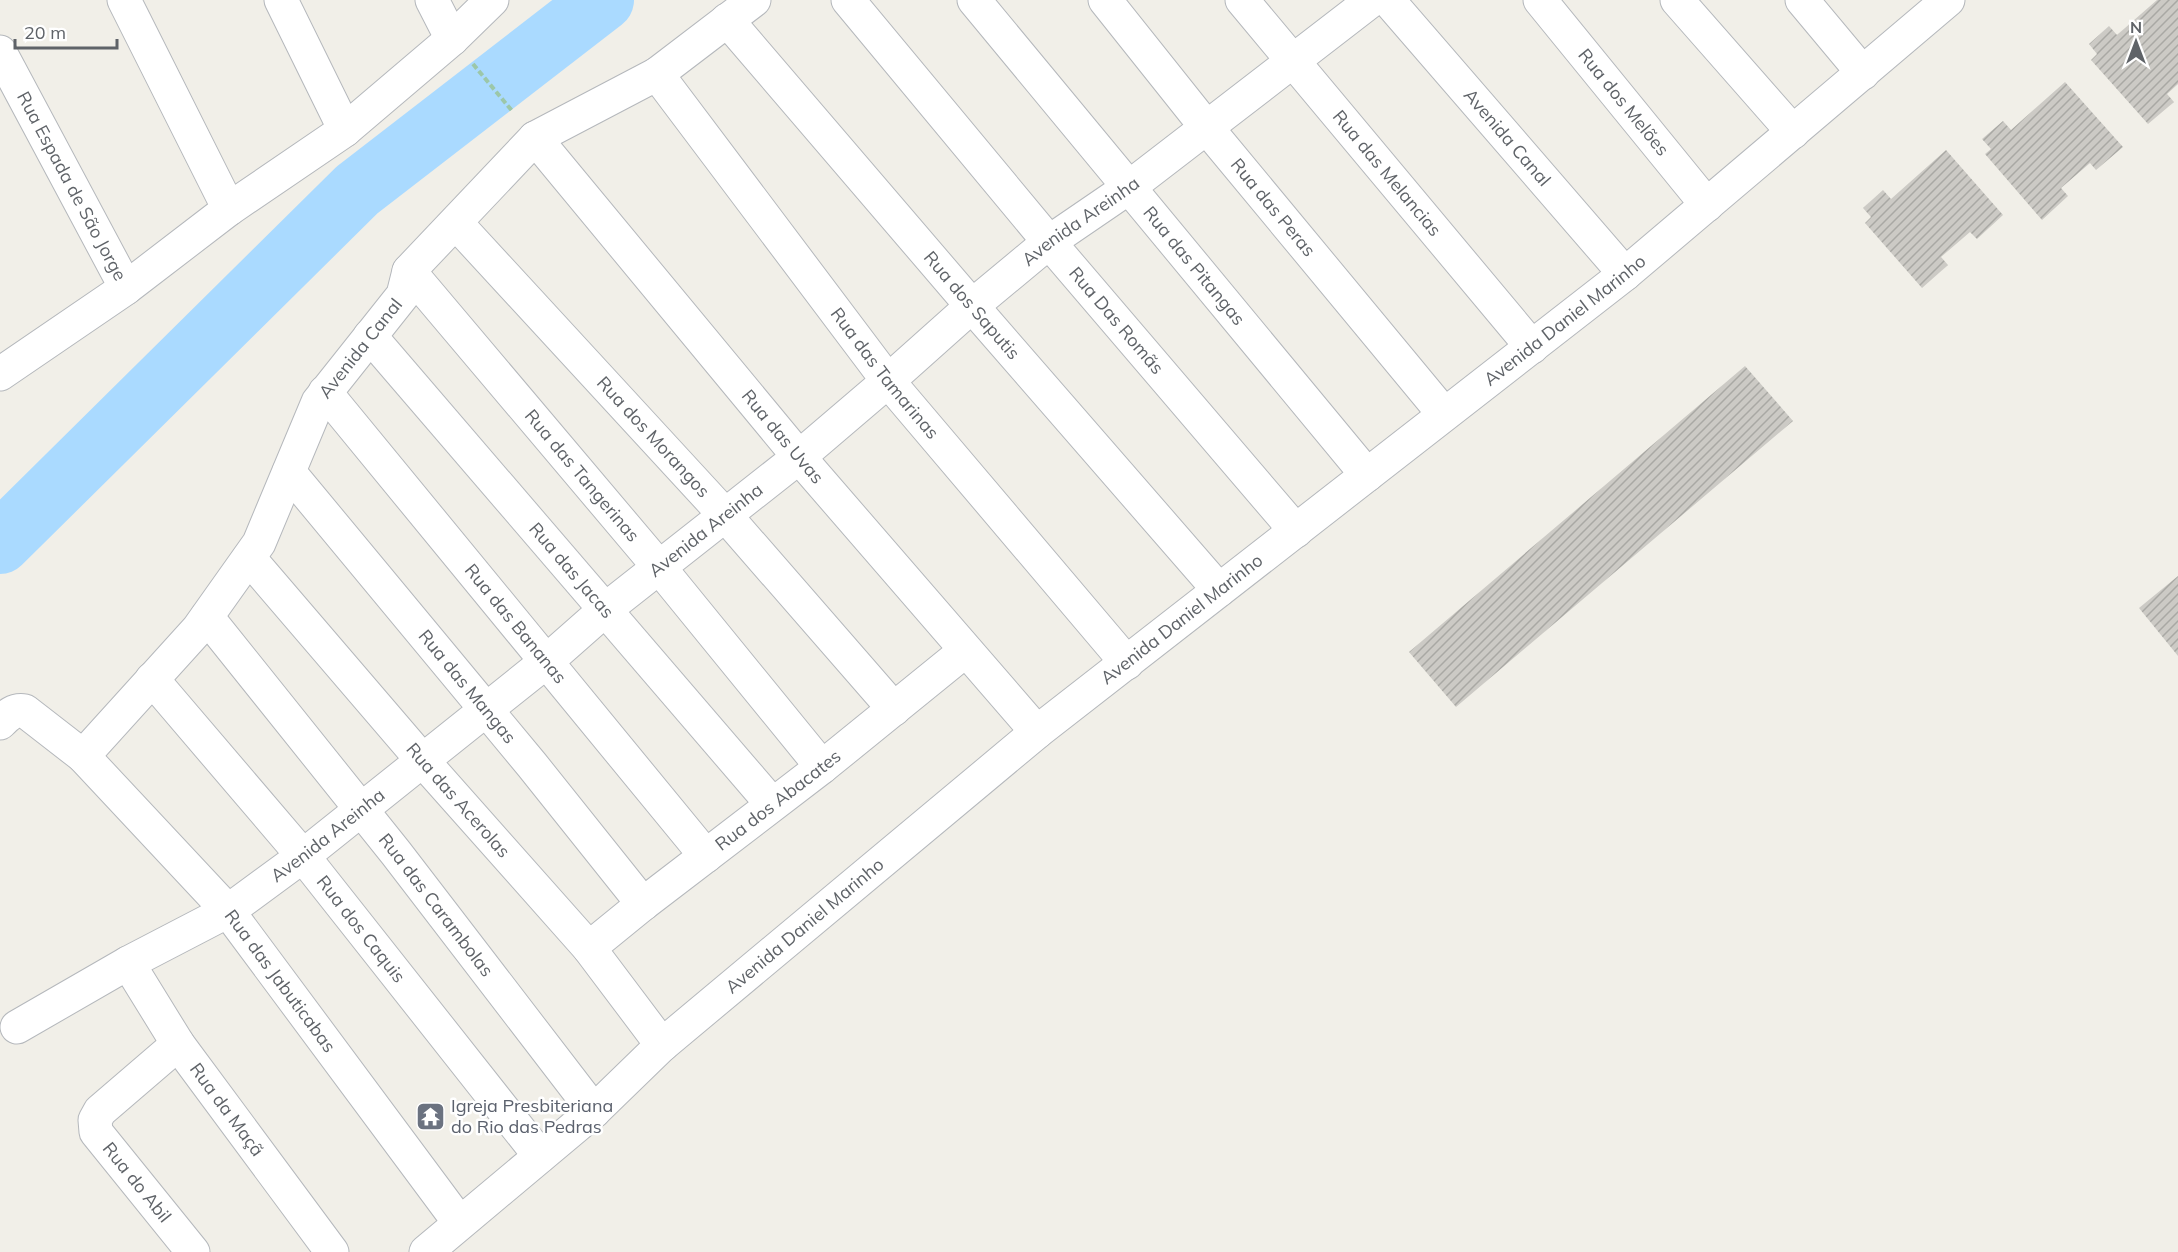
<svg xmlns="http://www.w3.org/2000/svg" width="2178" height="1252" viewBox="0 0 2178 1252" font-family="Mulish,sans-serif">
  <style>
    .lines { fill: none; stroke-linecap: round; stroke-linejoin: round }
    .river { stroke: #aadaff; stroke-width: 62 }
    .building { fill: url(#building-hatch) }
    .minor-casing { stroke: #b5b8bc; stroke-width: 35 }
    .path { stroke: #9cc7a9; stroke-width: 4; stroke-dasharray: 6 3; stroke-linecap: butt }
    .minor { stroke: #fff; stroke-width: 33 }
    .labels { text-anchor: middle; stroke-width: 5; stroke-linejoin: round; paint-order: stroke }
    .street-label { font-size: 18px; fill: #5f6368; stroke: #fff }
    .worship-label { font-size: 18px; fill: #5b616d; stroke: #fff; text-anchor: start }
  </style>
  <defs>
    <pattern id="building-hatch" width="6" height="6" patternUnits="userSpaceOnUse" patternTransform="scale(1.5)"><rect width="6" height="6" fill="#cccac5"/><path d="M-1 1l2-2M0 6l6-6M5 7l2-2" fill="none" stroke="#a9a8a4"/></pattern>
  </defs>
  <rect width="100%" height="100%" fill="#f1efe8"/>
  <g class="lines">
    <!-- river -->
    <path class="river" d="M 0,543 L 357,190 L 603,0"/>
  </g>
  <!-- building -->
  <path class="building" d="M 2157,0 L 2178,0 L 2178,84 L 2167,94 L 2174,102 L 2148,124 L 2091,60 L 2097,54 L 2089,44 L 2109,26 L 2117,35 Z
    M 2065,82 L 2123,147 L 2096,170 L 2090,163 L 2061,188 L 2068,196 L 2042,220 L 1985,154 L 1991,149 L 1982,139 L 2003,121 L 2011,130 Z
    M 1946,150 L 2003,215 L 1977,239 L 1970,232 L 1941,257 L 1948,265 L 1922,288 L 1865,223 L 1871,217 L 1863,208 L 1883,190 L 1891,199 Z
    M 1745,366 L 1793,421 L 1456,707 L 1409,652 Z
    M 2178,576 L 2178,656 L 2139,608 Z"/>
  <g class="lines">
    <defs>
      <g id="minor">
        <path d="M 124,0 L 229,209"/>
        <path d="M 281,0 L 345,130"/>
        <path d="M 432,0 L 452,39"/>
        <path id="s1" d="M 848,0 L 1049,242 L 1296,531"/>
        <path id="s2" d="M 974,0 L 1367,475"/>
        <path id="s3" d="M 1105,0 L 1207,128 L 1444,414"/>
        <path id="s4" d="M 1242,0 L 1532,347"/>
        <path id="s5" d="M 1388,0 L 1625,274"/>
        <path id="s6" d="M 1540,0 L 1707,205"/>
        <path d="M 1677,0 L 1793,132"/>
        <path d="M 1802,0 L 1863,73"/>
        <path id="s7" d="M 727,20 L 972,306 L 1219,590"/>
        <path id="s8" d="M 0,52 L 126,288"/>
        <path id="s9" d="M 657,74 L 888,381 L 1127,663"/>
        <path id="s10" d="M 535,138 L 799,457 L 1037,732"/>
        <path id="s11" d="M 456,223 L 725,515 L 894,709"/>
        <path id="s12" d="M 409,271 L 659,567 L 822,767"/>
        <path id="s13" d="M 370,336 L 772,804"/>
        <path d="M 0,374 L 126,288 L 229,209 L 345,130 L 452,39 L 492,0"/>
        <path id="s14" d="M 325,392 L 706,856"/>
        <path id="s15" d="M 289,472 L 532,765 L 643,904"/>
        <path id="s16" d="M 249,558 L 423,761 L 589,948 L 662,1045"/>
        <path id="s17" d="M 207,617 L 396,853 L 594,1111"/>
        <path id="s18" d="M 152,679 L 303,856 L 540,1156"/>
        <path id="s19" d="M 0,723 C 8,715 14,709 25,711 L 83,756 L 228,911 L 459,1222"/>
        <path id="s20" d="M 83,756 L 198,629 L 259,543 L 318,402 L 403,295 L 409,271 L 535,138 L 657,74 L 754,0"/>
        <path id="s21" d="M 589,948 L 643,904 L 822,767 L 965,651"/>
        <path id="s22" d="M 128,963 L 178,1044 L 332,1252"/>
        <path id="s23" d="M 17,1027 L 128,963 L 228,911 L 303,856 L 547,661 L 606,609 L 799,457 L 888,381 L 972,306 L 1049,242 L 1128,188 L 1372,0"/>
        <path id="s24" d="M 178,1044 L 100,1111 L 95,1120 L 96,1132 L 193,1252"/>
        <path id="s25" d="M 426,1252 L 594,1111 L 662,1045 L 1037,732 L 1625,274 L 1948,0"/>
      </g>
    </defs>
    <!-- minor casing -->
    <use href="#minor" class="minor-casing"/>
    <!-- path -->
    <path class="path" d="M 473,64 L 513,112"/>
    <!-- minor -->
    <use href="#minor" class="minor"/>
  </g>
  <!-- icons -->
  <defs>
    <symbol id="temple-square" viewBox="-11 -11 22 22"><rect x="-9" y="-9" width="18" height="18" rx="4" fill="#6b7280" stroke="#fff"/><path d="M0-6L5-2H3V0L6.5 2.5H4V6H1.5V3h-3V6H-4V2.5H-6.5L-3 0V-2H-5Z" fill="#fff"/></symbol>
  </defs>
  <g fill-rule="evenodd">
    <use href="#temple-square" x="414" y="1100" width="33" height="33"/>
  </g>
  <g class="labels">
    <!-- street labels -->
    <g class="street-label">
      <text dy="6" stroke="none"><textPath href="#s6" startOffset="132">Rua dos Melões</textPath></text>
      <text dy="6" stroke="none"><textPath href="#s5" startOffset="182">Avenida Canal</textPath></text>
      <text dy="6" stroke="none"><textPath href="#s4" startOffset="226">Rua das Melancias</textPath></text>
      <text dy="6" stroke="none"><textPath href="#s8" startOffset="152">Rua Espada de São Jorge</textPath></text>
      <text dy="6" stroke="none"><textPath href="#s3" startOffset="267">Rua das Peras</textPath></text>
      <text dy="6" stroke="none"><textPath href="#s23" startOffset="1338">Avenida Areinha</textPath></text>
      <text dy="6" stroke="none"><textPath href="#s2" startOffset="345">Rua das Pitangas</textPath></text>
      <text dy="6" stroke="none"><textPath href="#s7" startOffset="376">Rua dos Saputis</textPath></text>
      <text dy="6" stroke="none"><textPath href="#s25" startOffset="1472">Avenida Daniel Marinho</textPath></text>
      <text dy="6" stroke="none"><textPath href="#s1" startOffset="418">Rua Das Romãs</textPath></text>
      <text dy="6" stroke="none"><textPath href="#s20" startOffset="498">Avenida Canal</textPath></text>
      <text dy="6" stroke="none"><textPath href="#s9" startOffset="376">Rua das Tamarinas</textPath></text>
      <text dy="6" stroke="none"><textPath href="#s11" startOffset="291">Rua dos Morangos</textPath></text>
      <text dy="6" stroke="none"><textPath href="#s10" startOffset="388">Rua das Uvas</textPath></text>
      <text dy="6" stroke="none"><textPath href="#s12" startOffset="268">Rua das Tangerinas</textPath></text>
      <text dy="6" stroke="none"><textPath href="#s23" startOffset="852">Avenida Areinha</textPath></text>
      <text dy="6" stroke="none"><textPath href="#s13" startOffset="309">Rua das Jacas</textPath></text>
      <text dy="6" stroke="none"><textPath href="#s25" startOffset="986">Avenida Daniel Marinho</textPath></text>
      <text dy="6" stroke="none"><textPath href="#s14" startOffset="300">Rua das Bananas</textPath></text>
      <text dy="6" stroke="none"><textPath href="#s15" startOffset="279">Rua das Mangas</textPath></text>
      <text dy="6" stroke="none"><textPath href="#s16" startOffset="320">Rua das Acerolas</textPath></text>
      <text dy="6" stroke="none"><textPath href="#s21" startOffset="240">Rua dos Abacates</textPath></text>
      <text dy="6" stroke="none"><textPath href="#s23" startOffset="366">Avenida Areinha</textPath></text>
      <text dy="6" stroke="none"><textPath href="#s17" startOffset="368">Rua das Carambolas</textPath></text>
      <text dy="6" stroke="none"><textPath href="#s25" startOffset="500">Avenida Daniel Marinho</textPath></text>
      <text dy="6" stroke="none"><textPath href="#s18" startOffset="326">Rua dos Caquis</textPath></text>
      <text dy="6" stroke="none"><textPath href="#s19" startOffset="402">Rua das Jabuticabas</textPath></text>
      <text dy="6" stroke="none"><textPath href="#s22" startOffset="177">Rua da Maçã</textPath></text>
      <text dy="6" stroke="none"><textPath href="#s24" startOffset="190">Rua do Abil</textPath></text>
    </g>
    <!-- worship labels -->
    <g class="worship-label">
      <text x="451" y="1112">Igreja Presbiteriana<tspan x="451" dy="21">do Rio das Pedras</tspan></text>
    </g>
  </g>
  <!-- north arrow -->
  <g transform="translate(2136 42)" stroke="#ffffff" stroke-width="4.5" paint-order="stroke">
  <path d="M0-4.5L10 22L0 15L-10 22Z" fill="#5f6368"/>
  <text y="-9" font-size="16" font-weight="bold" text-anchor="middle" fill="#5f6368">N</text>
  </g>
  <!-- scale -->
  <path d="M15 39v9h102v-9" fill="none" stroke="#5f6368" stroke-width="3"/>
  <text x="24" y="39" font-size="18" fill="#5f6368" stroke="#ffffff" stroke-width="4.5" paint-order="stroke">20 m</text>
</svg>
